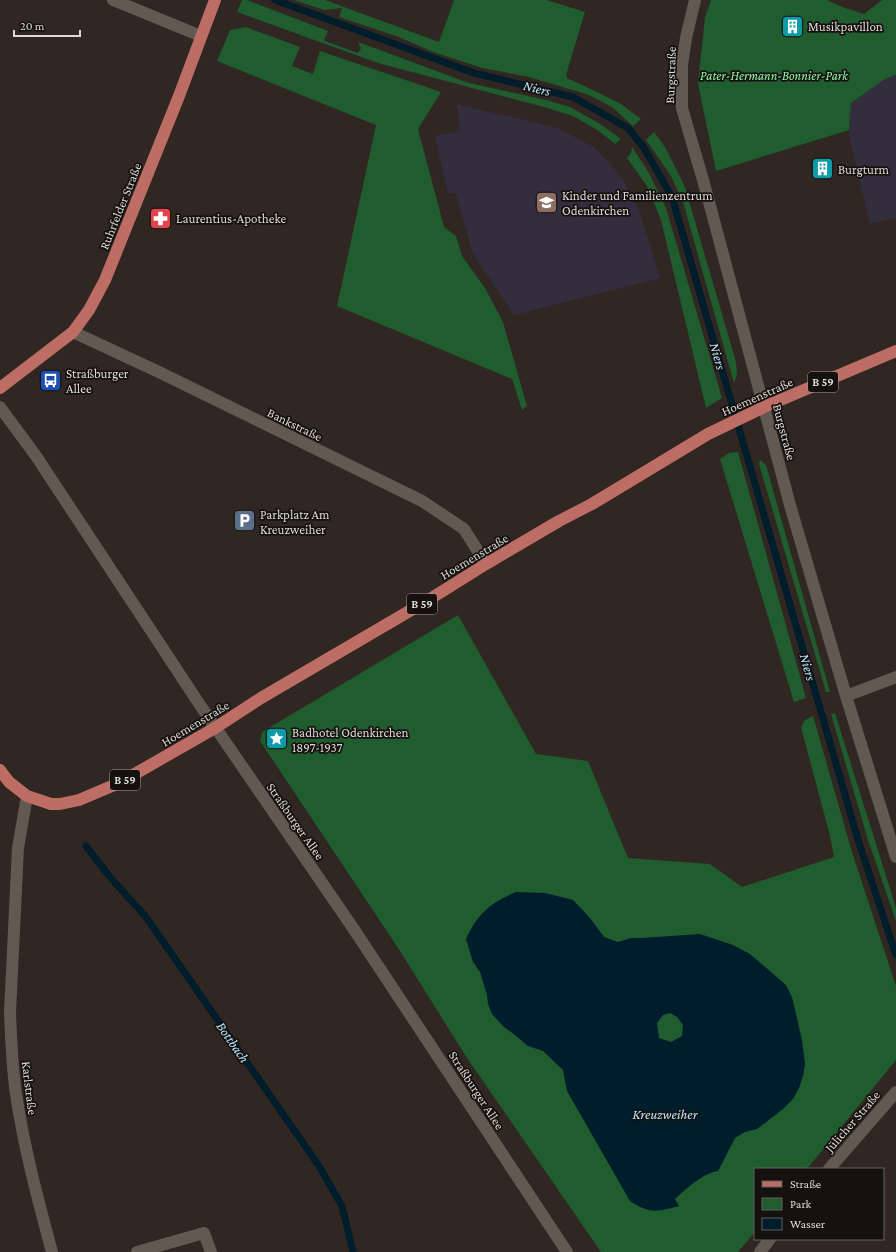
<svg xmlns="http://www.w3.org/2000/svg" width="896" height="1252" viewBox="0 0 896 1252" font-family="'Crimson Pro',serif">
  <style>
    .education { fill: #332d3e }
    .green { fill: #1f5c2e }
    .water { fill: #001d2c; fill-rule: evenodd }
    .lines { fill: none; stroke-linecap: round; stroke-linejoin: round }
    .stream { stroke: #001d2c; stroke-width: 7 }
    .minor { stroke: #625953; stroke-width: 12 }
    .major { stroke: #bd6d63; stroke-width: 12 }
    .labels { text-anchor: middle; stroke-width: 3.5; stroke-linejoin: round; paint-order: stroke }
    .shield { fill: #15110f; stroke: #a29d9a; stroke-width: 1 }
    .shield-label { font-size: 12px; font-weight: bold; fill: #ded9d5 }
    .poi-label { font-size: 13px; fill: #ded9d5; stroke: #15110f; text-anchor: start }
    .street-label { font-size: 13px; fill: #ded9d5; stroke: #15110f }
    .park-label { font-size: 13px; font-style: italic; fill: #8ff6a2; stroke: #15110f }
    .water-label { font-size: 14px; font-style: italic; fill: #b6e4ff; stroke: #15110f }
  </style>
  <rect width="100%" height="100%" fill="#302722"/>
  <!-- education -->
  <path class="education" d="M 896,75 L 896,218 L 870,224 L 850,140 L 849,130 L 851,103 L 885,79 Z
    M 457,104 L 557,128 L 594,147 L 621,176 L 639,210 L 660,278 L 514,315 L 473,254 L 455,192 L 448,194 L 435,136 L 460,131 Z"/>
  <!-- green -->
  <path class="green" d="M 242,0 L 247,0 L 328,31 L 324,40 L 325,41 L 358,53 L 361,48 L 358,42 L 469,83 L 546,100 L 570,107 L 600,124 L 621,139 L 615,144 L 599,131 L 573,116 L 544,107 L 378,63 L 237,12 Z
    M 294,0 L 325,0 L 439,42 L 454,0 L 547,0 L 585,12 L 566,75 L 567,78 L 599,93 L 621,104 L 641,119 L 633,126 L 612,107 L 589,95 L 529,77 L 482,68 L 433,52 L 399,37 L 339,17 L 342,8 L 324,10 Z
    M 711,0 L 827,0 L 842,7 L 864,14 L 882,0 L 896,0 L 896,75 L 885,79 L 851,103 L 849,130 L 716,171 L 698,84 L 705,17 Z
    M 246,27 L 300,47 L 292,66 L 313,74 L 320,51 L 441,92 L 418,129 L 444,227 L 456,236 L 462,256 L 485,288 L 503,322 L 527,406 L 522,410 L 512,379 L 337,306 L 376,125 L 217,61 L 230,30 Z
    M 654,132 L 665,147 L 685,187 L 736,362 L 737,374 L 734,383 L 683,202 L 671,176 L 646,140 Z
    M 632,147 L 649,173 L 666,208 L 722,398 L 706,408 L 661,220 L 647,186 L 627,158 L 631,153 Z
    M 738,452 L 806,698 L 794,702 L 720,459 L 729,453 Z
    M 760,460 L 766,465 L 830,692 L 826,692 L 759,464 Z
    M 458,615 L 536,754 L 588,761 L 628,858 L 710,864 L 742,887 L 834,857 L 830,836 L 801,727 L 805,720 L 813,716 L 852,852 L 896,986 L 896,1060 L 807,1169 L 755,1169 L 755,1232 L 738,1252 L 601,1252 L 467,1058 L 400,951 L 260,741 L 262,732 Z
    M 835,713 L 896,908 L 896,921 L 868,840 L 831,714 Z"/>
  <!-- water -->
  <path class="water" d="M 516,892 L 545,893 L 573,900 L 590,918 L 604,937 L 618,942 L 631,938 L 642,938 L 700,934 L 733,945 L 750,954 L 786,985 L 792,997 L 802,1040 L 805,1064 L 803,1076 L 799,1088 L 793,1099 L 783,1109 L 757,1129 L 745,1132 L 735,1138 L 718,1171 C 703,1173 686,1189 675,1199 L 679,1206 C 656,1212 651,1214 630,1201 L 567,1091 L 563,1070 L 543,1051 L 528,1046 L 516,1036 L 503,1026 L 492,1014 L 488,1004 L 487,995 L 480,972 L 473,962 L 466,939 C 478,913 490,903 516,892 ZM 670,1013 L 677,1017 L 683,1025 L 682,1036 L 671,1042 L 659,1038 L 657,1023 L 663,1015 Z"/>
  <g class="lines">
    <!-- stream -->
    <path class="stream" d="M 275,0 L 474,73 L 573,97 L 628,128 L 644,148 L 672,197 L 859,843 L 896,955
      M 86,846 L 109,876 L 146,917 L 319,1166 L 342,1206 L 353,1252"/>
    <!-- minor -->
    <path class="minor" d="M 113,0 L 201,36
      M 695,0 L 686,38 L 682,65 L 682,108 L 705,187 L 790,505 L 846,696 L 896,857
      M 73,332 L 161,373 L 422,501 L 464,529 L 486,564
      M 0,407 L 36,456 L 200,705 L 353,928 L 567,1252
      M 846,696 L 896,677
      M 27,796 L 18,848 L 10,1012 C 11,1039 12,1067 16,1094 C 24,1148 38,1200 52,1252
      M 829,1169 L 896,1092
      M 137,1252 L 204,1233 L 211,1252
      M 760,1252 L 770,1239"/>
    <!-- major -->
    <path class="major" d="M 0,388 L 73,332 L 89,310 L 105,280 L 179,96 L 215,0
      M 0,770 L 9,782 L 27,796 L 51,804 L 60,804 L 79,800 L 119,783 L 215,728 L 261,698 L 430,599 L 486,564 L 559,521 L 592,504 L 708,434 L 764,407 L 896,351"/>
  </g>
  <!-- icons -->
  <defs>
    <symbol id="building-square" viewBox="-11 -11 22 22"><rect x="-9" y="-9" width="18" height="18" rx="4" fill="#0f9aa8" stroke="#15110f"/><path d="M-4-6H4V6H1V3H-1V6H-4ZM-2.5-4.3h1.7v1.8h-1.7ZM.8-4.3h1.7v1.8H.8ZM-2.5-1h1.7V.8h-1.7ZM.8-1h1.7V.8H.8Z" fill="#fff"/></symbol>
    <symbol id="school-square" viewBox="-11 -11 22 22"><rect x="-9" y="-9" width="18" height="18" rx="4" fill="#8d6e63" stroke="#15110f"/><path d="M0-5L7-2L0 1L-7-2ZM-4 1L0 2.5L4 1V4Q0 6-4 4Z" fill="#fff"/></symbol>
    <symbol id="pharmacy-square" viewBox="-11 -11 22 22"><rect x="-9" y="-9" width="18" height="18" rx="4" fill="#e0444e" stroke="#15110f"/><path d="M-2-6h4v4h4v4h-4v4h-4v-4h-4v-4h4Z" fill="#fff"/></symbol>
    <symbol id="bus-square" viewBox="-11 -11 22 22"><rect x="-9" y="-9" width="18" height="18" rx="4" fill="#1a4fb4" stroke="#15110f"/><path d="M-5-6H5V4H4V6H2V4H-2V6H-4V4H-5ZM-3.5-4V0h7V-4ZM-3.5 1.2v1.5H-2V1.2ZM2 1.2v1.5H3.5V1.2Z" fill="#fff"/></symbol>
    <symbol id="parking-square" viewBox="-11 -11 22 22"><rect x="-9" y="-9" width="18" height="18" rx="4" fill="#5c6f8a" stroke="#15110f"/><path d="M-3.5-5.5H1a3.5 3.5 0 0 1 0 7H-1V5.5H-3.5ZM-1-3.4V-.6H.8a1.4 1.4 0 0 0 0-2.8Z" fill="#fff"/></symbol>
    <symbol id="sight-square" viewBox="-11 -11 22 22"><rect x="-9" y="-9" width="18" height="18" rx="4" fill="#0f9aa8" stroke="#15110f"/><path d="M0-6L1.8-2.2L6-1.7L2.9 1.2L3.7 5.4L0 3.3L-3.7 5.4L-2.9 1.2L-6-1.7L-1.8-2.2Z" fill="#fff"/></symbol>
  </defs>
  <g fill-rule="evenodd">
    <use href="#building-square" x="780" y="14" width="25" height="25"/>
    <use href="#building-square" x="810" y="156" width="25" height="25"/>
    <use href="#school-square" x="534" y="190" width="25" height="25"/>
    <use href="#pharmacy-square" x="148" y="206" width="25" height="25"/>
    <use href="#bus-square" x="38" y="368" width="25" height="25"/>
    <use href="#parking-square" x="232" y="508" width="25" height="25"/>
    <use href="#sight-square" x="264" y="726" width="25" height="25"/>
  </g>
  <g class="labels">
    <!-- shield labels -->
    <g class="shield">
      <rect x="808" y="372" width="30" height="20" rx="3"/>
      <rect x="407" y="594" width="30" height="20" rx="3"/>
      <rect x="110" y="770" width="30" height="20" rx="3"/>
    </g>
    <g class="shield-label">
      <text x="823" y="386">B 59</text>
      <text x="422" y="608">B 59</text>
      <text x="125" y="784">B 59</text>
    </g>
    <!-- poi labels -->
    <g class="poi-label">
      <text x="808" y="31">Musikpavillon</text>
      <text x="838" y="174">Burgturm</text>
      <text x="562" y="200">Kinder und Familienzentrum<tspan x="562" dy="15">Odenkirchen</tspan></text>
      <text x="176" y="223">Laurentius-Apotheke</text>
      <text x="66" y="378">Straßburger<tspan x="66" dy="15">Allee</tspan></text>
      <text x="260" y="519">Parkplatz Am<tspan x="260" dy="15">Kreuzweiher</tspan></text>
      <text x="292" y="737">Badhotel Odenkirchen<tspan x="292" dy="15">1897-1937</tspan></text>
    </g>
    <!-- street labels -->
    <g class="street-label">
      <text transform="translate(670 75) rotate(-88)" y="5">Burgstraße</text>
      <text transform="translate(120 206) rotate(-68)" y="5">Ruhrfelder Straße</text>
      <text transform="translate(757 396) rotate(-24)" y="5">Hoemenstraße</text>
      <text transform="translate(295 424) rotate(26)" y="5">Bankstraße</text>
      <text transform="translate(785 432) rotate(75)" y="5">Burgstraße</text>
      <text transform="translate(474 556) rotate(-31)" y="5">Hoemenstraße</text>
      <text transform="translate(195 723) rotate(-31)" y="5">Hoemenstraße</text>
      <text transform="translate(296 821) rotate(55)" y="5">Straßburger Allee</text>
      <text transform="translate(30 1088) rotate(83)" y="5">Karlstraße</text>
      <text transform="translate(477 1090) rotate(57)" y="5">Straßburger Allee</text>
      <text transform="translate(852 1121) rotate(-49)" y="5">Jülicher Straße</text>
    </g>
    <!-- park labels -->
    <g class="park-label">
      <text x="774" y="80">Pater-Hermann-Bonnier-Park</text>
    </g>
    <!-- water labels -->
    <g class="water-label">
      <text transform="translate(537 88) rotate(14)" y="5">Niers</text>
      <text transform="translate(718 356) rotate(74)" y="5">Niers</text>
      <text transform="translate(808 667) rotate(74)" y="5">Niers</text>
      <text transform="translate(233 1042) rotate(55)" y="5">Bottbach</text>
      <text x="665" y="1119">Kreuzweiher</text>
    </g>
  </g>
  <!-- legend -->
  <rect x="754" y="1168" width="130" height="72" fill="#15110f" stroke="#65615e"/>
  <rect x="762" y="1181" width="20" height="6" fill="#bd6d63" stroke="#65615e"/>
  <text x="790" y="1188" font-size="12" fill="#ded9d5">Straße</text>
  <rect x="762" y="1198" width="20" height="12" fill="#1f5c2e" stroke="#65615e"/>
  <text x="790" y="1208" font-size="12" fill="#ded9d5">Park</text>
  <rect x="762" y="1218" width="20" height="12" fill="#001d2c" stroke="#65615e"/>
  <text x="790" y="1228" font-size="12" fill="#ded9d5">Wasser</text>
  <!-- scale -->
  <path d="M14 30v6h66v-6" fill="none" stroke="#ded9d5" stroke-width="2"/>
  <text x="20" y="30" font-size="12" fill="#ded9d5" stroke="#15110f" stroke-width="3" paint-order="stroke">20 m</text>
</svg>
